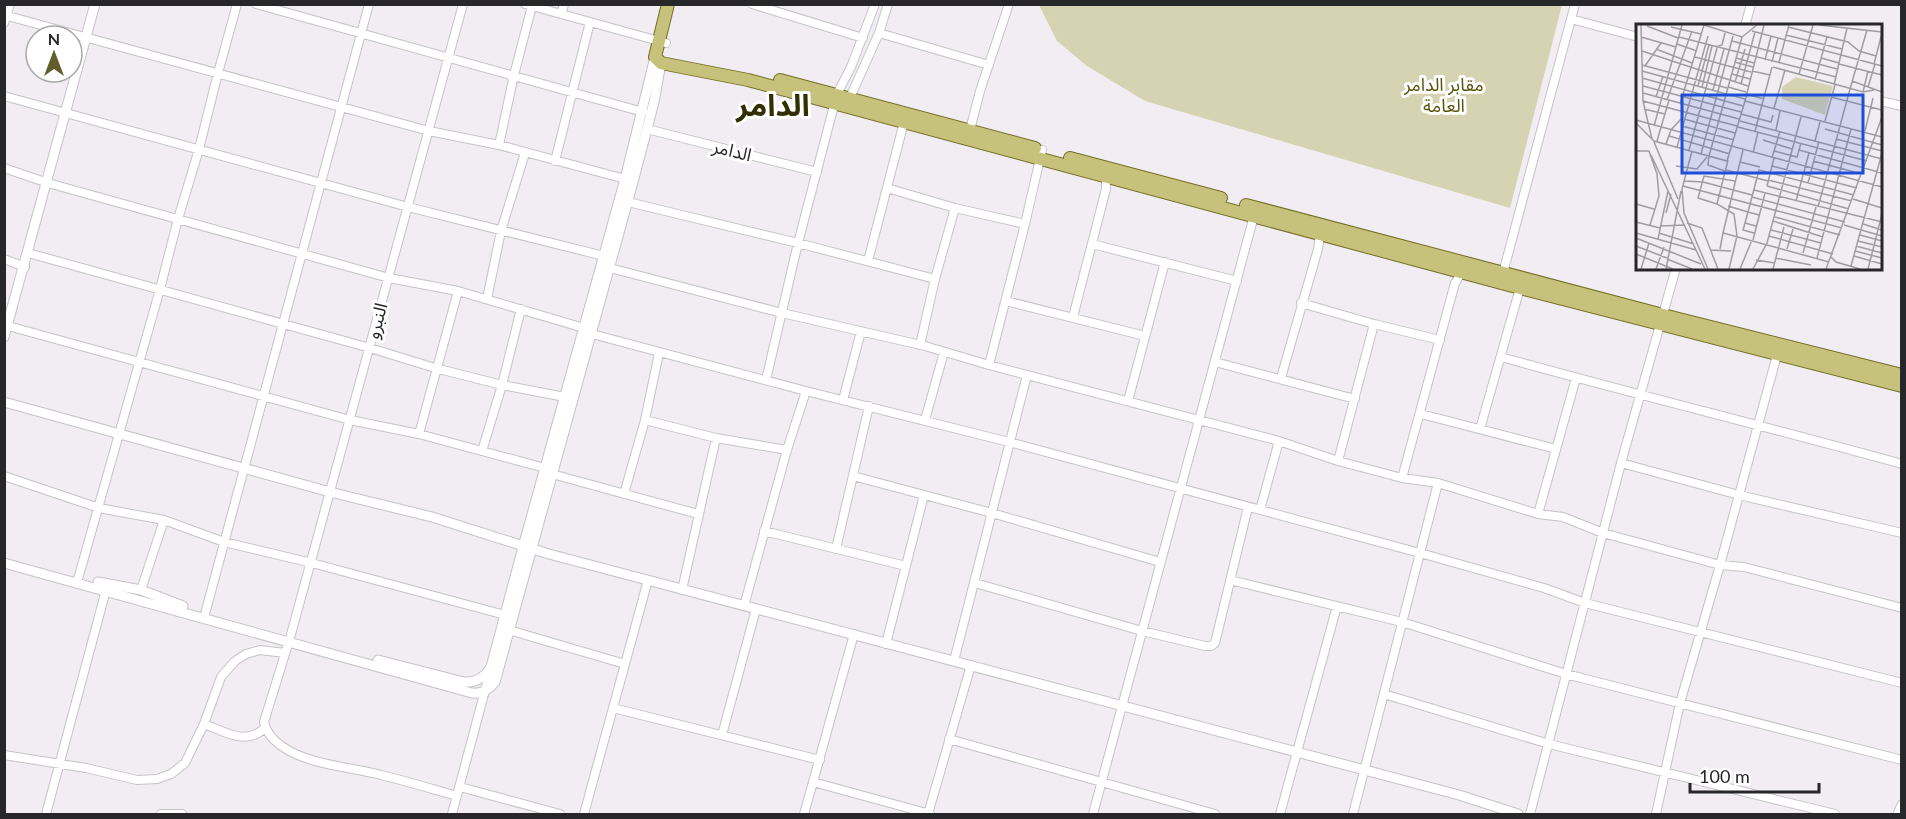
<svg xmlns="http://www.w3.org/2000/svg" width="1906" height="819" viewBox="0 0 1906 819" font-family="Lato,'Noto Sans Arabic',sans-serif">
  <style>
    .green { fill: #d5d3b1 }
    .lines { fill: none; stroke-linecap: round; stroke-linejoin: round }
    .minor-casing { stroke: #c6c3c8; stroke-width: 10 }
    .tertiary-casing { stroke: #c6c3c8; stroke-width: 11 }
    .primary-casing { stroke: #766f25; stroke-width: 14 }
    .minor { stroke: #fff; stroke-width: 8 }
    .tertiary { stroke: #fff; stroke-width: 9 }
    .primary { stroke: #c6c17b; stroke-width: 12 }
    .labels { text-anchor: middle; stroke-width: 6; stroke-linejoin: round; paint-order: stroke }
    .park-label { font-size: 18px; fill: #5a540a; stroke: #fff }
    .street-label { font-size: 18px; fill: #272628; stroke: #fff }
    .town-label { font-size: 30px; font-weight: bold; fill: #322f03; stroke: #fff }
    .inset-road { fill: none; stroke: #a09da2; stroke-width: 1.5 }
    .view { fill: #1d4ed8; fill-opacity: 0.15; stroke: #1d4ed8; stroke-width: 3 }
    .inset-edge { fill: none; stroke: #272628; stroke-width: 3 }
  </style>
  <rect width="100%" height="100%" fill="#f1edf3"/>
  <!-- green -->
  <path class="green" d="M 1039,5 L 1562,5 L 1510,208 L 1145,101 L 1087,66 L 1057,41 Z"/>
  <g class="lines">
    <defs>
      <path id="minor" d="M 256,4 L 643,112
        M 525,4 L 666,43
        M 752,4 L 863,38
        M 561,14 L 564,4
        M 4,15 L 429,131 L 499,145 L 625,179
        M 1571,19 L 1638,37
        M 4,23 L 10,4
        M 1745,26 L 1751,4
        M 879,33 L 989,65
        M 4,96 L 408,207 L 604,256
        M 1880,101 L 1902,106
        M 848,102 L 879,33 L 888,4
        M 647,129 L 817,172
        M 970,130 L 980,91 L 1009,4
        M 499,145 L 514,75 L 532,6
        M 555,161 L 590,22
        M 4,168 L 48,183 L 389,278 L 458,291 L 584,328
        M 887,188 L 955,208 L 1025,224
        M 628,202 L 798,243 L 935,279 L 955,208
        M 1092,244 L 1237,281
        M 28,253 L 370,348 L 435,368 L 502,385 L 565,397
        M 4,259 L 25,267
        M 868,261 L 903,126 L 901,121
        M 610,268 L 782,313 L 925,346 L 989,365 L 1279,441 L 1338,461 L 1402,478 L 1438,483 L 1538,514 L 1563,517 L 1603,533 L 1720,565 L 1744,567 L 1902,608
        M 1503,273 L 1575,4
        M 487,299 L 501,231 L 525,153
        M 1006,301 L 1145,336
        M 1301,303 L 1374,324 L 1440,340
        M 1073,317 L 1106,189 L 1106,176
        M 8,326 L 350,420 L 419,434 L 545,468
        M 592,334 L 806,391 L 1009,442 L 1420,553 L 1544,588 L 1585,603 L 1902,683
        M 920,345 L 935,279
        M 1501,357 C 1634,394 1768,427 1902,464
        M 1215,362 L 1355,399
        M 989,365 L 1025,224 L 1042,150
        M 1281,378 L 1318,249 L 1320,234
        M 766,380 L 798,243 L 837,94 L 851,67 L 875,4
        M 843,400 L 861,331
        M 1128,401 L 1165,262
        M 1421,414 L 1556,449
        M 645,420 L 716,438 L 787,450
        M 925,420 L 944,352
        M 1480,429 L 1520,288
        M 419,434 L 458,291
        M 482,451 L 502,385 L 521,309
        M 1338,461 L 1374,324
        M 1621,463 L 1739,495 L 1902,533
        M 552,474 L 698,514
        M 4,476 L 99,508 L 164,520 L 224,542 L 312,563 L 505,615
        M 853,476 L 992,513 L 1160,562
        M 1402,478 L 1455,283 L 1460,275 L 1465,273
        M 624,494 L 645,420 L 659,353
        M 1260,510 L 1279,441
        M 1538,514 L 1576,378
        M 764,531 L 906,566
        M 836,549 L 869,406
        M 78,579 L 160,289 L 178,219 L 199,149 L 218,73 L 237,4
        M 1230,580 L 1402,622 L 1566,674 L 1902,760
        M 975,583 L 1142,631 L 1205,646 L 1211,646 L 1215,643 L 1248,507
        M 141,590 L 164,520
        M 682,590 L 716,438
        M 744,606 L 787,450 L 806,391
        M 205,614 L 369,4
        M 509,630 L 625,664
        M 290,638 L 463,4
        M 289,641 L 264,722 C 266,732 274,741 283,747 C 309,765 351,767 381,775 C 406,781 432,789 457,796
        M 886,644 L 924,495
        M 954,661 L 1027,375
        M 1384,694 L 1549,744 L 1835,814
        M 613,708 L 820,760
        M 204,724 C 226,732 245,746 265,728
        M 722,735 L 756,609
        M 949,739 L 1215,814
        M 4,755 L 86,768 L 137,780 L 157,779 L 171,774 L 185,763 L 204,724 L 221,677 L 235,661 L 246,654 L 260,650 L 285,653
        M 813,782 L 854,634
        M 460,787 L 560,814
        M 46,814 L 106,590
        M 161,814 L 182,814
        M 452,814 L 491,668
        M 584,814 L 648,580
        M 804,814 L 813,782 L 930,814
        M 928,814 L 971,665
        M 1093,814 L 1255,212
        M 1280,814 L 1337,606
        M 1353,814 L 1438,483
        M 1530,814 L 1621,463 L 1676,268
        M 1656,814 L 1680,703 L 1720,565 L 1777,355"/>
      <path id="tertiary" d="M 4,337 L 95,4
        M 4,402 L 330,492 L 432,517 L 549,554 L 1459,795 L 1518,814
        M 4,563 L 472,693 C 482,694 488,690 495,682 L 633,182 L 654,102 L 661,63
        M 98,582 L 141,590 L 183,606
        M 378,660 L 464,682 C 477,683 485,677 491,667 L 523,547 L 625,179 L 655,57
        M 1898,814 L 1902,805"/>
      <path id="primary" d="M 668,4 L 655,57 L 661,63 L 748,80 L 1520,288 L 1902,386
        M 780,80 L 1035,148
        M 1070,158 L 1221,198
        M 1246,205 L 1663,315 L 1902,375"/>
    </defs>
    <!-- minor casing -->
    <use href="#minor" class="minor-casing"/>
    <!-- tertiary casing -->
    <use href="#tertiary" class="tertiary-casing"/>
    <!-- primary casing -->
    <use href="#primary" class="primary-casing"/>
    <!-- minor -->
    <use href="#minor" class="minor"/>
    <!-- tertiary -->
    <use href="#tertiary" class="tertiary"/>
    <!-- primary -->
    <use href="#primary" class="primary"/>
  </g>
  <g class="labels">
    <!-- park labels -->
    <g class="park-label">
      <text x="1444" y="91">مقابر الدامر<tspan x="1444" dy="21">العامة</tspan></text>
    </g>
    <!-- street labels -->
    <g class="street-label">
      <text transform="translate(732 151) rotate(14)" y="6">الدامر</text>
      <text transform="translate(377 321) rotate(-75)" y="6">النبرو</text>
    </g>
    <!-- town labels -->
    <g class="town-label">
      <text x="773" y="116">الدامر</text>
    </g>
  </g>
  <!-- overview -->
  <g transform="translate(1636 24)">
    <rect width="246" height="246" fill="#f1edf3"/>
    <path d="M 160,53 L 197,62 L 189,91 L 146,75 L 146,63 Z" fill="#d5d3b1"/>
    <path class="inset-road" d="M 5,1 L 7,77 L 16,115M 68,1 L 106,13 L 121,1M 128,1 L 109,77 L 246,113M 183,1 L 246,8M 11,2 L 42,14M 35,3 L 65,10M 152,3 L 212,18 L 223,27 L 240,32M 116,7 L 246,42M 150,11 L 206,25M 5,13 L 40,23M 43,13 L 200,53M 96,17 L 201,45M 41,20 L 61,27M 80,23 L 86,21 L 89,9M 20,25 L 56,39M 6,27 L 112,62M 59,33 L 115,48M 100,34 L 118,39M 185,34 L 203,39M 129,36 L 135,12M 99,38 L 117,43M 136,38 L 142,14M 143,38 L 153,1M 203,40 L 246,51M 238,40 L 246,9M 6,41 L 91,64M 9,42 L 25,19M 137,43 L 227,68 L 238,66M 6,47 L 109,75M 116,47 L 134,51M 96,50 L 114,55M 163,50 L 177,1M 6,54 L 107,82M 179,56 L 191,13M 216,57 L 246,68M 99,58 L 109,25M 105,60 L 119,8M 198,61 L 211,4M 7,62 L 105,88M 62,62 L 73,21M 66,63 L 76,22M 92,63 L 110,68M 232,63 L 239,40M 214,65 L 231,6M 77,66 L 88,25M 227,68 L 232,47M 7,69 L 103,95M 110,70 L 128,75M 20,73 L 27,52M 195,73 L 246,86M 31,76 L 56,7M 7,77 L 101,102M 44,80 L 68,1M 138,84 L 149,46M 8,85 L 29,90M 105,90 L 135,98 L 137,91M 48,95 L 99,109M 0,96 L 246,163M 104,97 L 246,135M 189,97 L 199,61M 0,99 L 18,117 L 91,137 L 109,77M 18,102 L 46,1M 46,102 L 98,116M 102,103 L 231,137M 189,105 L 246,121M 140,106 L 144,87M 119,107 L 136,43M 229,107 L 237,74M 33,112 L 94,130M 200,115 L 246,127M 127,116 L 156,125M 21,117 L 33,76M 179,117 L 184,98M 18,118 L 42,175M 30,120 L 35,106 L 45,95M 41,123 L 72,12M 53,126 L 81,24M 163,126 L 246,149M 0,127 L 13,127 L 21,150 L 23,172 L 14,201M 56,127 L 46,165 L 48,189 L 72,245M 138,127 L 161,133 L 165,119M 117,129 L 122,108M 65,130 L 97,12M 15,131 L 69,245M 73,132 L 106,13M 73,132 L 72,141 L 89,147M 136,134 L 144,107M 92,136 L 81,180 L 98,190 L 101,212 L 93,245M 177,137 L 226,150M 104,138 L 124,143M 40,142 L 61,145 L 71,133M 136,142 L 221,164M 90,146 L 132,157M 132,156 L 216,177M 48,157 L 67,158M 67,158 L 116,171M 172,159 L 183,117M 47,162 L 206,204M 131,162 L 213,185M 131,162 L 138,134M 118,166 L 246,198M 116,173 L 209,198M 217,175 L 246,184M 160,177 L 173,129M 0,180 L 18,185M 81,180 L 62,174 L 68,152 L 99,157M 92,182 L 112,188 L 123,146 L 218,171M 182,183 L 214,65M 30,189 L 35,170M 139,193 L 204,211M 137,197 L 187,213M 0,198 L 24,204M 51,199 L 66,204 L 82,245M 109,199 L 107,206 L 118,209M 227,200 L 246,206M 208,201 L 246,212M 24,202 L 49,201M 120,202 L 109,199 L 112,188 L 123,191M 135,206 L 185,219M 0,209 L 60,226M 23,209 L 58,220M 87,209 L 107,126M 224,211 L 246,217M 133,212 L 197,230M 0,214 L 65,240M 22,215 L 32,167M 117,216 L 129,169M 222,217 L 246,223M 0,222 L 31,234M 220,222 L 246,229M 84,225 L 87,209 L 193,238M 151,225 L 157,205M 74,226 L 95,227M 219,227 L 246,234M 167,229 L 180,183M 0,230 L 37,245M 218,232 L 246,240M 195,233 L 200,238 L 224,245M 139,234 L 175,241M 181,234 L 215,105M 31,235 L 56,245M 120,236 L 139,239M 215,242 L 246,129M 5,245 L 13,219M 20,245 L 28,223M 30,245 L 45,167M 104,245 L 116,216M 117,245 L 131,219 L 165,93M 137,245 L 148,203M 190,245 L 246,93M 232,245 L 246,190"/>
    <path class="view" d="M 46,71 L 227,71 L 227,149 L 46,149 Z"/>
    <rect width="246" height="246" class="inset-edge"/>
  </g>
  <!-- border -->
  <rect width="1906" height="819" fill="none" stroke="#272628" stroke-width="12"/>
  <!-- north arrow -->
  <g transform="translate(54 54)"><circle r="28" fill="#ffffff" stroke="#a9a8a9" stroke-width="1.5"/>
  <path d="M0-4.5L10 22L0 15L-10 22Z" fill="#625e2b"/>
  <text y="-9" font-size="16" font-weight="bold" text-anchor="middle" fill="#272628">N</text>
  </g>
  <!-- scale -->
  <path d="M1690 783v9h129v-9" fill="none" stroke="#272628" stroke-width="3"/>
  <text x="1699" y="783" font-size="18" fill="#272628" stroke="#ffffff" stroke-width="4.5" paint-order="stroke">100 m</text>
</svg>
